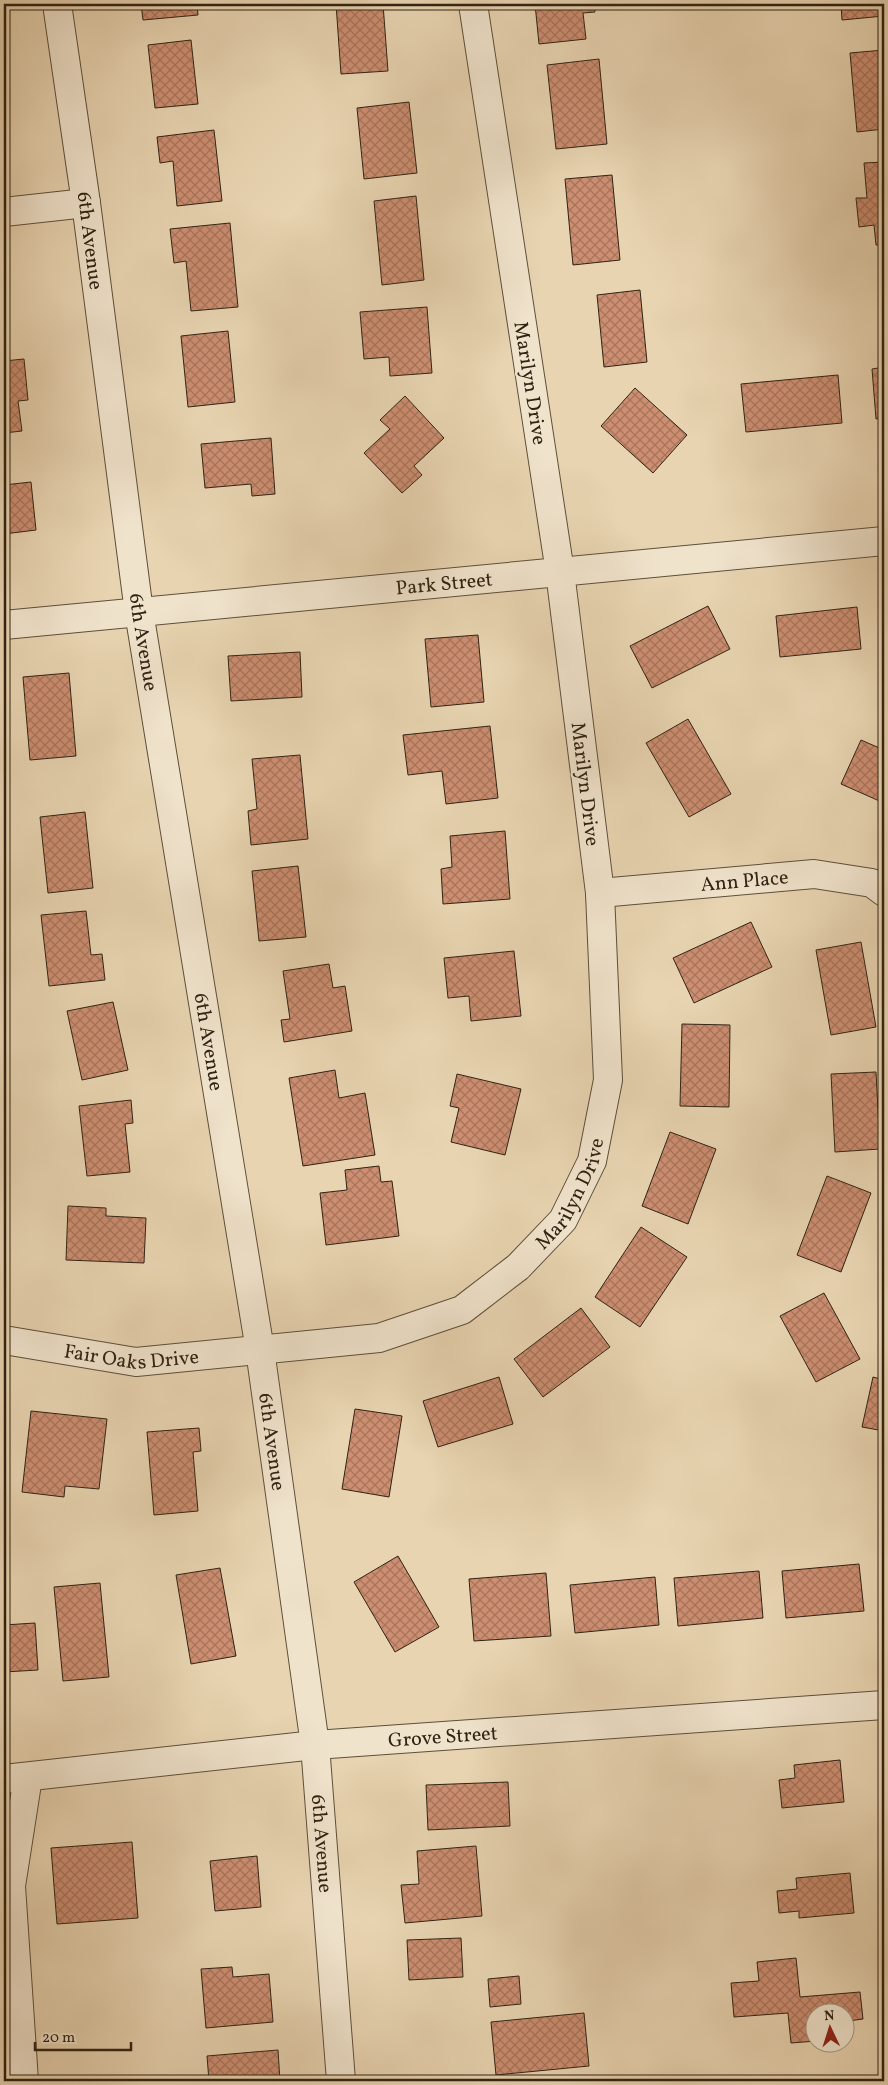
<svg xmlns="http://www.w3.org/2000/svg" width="888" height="2085" viewBox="0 0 888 2085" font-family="Vollkorn,serif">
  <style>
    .building { fill: url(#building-cross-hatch); stroke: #302313 }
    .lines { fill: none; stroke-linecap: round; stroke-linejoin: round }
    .minor-casing { stroke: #5e4f3a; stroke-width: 30 }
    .minor { stroke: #f0e3cc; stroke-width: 28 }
    .labels { text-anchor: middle; stroke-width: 4.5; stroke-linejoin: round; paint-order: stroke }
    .street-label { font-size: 20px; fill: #302313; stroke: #f0e3cc }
  </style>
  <defs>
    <pattern id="building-cross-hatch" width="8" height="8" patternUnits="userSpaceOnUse" patternTransform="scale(1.25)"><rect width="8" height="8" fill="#cd8e71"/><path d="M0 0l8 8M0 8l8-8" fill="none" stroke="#a7745c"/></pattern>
  </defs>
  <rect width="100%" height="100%" fill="#e8d4b1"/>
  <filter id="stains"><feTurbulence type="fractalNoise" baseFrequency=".004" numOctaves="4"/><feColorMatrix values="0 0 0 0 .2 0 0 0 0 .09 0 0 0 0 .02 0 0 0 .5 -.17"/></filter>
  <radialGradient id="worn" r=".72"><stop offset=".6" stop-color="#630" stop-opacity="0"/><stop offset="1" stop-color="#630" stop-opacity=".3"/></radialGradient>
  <!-- building -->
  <path class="building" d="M 141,4 L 197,4 L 198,15 L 143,20 Z
    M 336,4 L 383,4 L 388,71 L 341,74 Z
    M 535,4 L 594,4 L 595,12 L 583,13 L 586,39 L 539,44 Z
    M 841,4 L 884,4 L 884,16 L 842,20 Z
    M 191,40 L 198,104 L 155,108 L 148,45 Z
    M 884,50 L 884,129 L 857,132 L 850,53 Z
    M 599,59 L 607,144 L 556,149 L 547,65 Z
    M 409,102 L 417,173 L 364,179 L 357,108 Z
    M 214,130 L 222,201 L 177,206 L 173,161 L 160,163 L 157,137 Z
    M 884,162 L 884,245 L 876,245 L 874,225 L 859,227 L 856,198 L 867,198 L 864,163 Z
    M 612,175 L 620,260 L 573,265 L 565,179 Z
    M 416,196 L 424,280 L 382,285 L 374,201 Z
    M 230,223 L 238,307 L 191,311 L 186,261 L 174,263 L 170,229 Z
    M 640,290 L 647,362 L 604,367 L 597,295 Z
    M 427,307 L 432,373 L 390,376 L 389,357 L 364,359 L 360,312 Z
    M 228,331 L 235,402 L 188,407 L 181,336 Z
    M 24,359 L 28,400 L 18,401 L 22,431 L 4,433 L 4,361 Z
    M 884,367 L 884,418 L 876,419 L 872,369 Z
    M 838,375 L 842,423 L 746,432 L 741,384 Z
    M 635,388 L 687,435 L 653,473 L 601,426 Z
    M 405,396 L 444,438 L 414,466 L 422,475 L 402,493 L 364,453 L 390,429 L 380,420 Z
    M 271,438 L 275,494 L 252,496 L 251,484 L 205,488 L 201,444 Z
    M 31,482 L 36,530 L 4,534 L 4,485 Z
    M 708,606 L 730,649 L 652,688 L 630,646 Z
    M 857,607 L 861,649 L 780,657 L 776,616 Z
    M 478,635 L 484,702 L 431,707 L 425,639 Z
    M 300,652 L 302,697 L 231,701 L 228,656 Z
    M 69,673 L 76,756 L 30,760 L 23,677 Z
    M 688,719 L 731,794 L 689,817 L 646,743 Z
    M 490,726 L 498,798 L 446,804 L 442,771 L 408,775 L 403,735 Z
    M 861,740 L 884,750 L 884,803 L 841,784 Z
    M 300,755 L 308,839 L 251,845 L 248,811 L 257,809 L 252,759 Z
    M 85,812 L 93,888 L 48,893 L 40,817 Z
    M 505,831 L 510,899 L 443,904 L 441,869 L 452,867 L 450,836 Z
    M 298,866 L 306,937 L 259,941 L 252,871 Z
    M 86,911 L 91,955 L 102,954 L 105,980 L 49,986 L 41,915 Z
    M 751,922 L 772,967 L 694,1003 L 673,958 Z
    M 861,942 L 876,1027 L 831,1035 L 816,950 Z
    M 514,951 L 521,1016 L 471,1021 L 469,996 L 448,998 L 444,958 Z
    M 329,964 L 333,988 L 345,986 L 352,1031 L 284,1042 L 281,1020 L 290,1019 L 283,971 Z
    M 113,1002 L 128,1070 L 82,1080 L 67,1011 Z
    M 682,1024 L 730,1025 L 729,1107 L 680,1106 Z
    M 335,1070 L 339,1098 L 365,1093 L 375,1155 L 303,1166 L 289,1078 Z
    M 876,1072 L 880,1149 L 835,1152 L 831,1074 Z
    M 457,1074 L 521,1089 L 505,1155 L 451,1142 L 459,1108 L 450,1106 Z
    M 131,1100 L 133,1123 L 125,1124 L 130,1172 L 87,1176 L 79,1106 Z
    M 670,1132 L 716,1149 L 688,1224 L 642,1206 Z
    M 379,1166 L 381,1182 L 392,1181 L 399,1236 L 326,1245 L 320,1193 L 347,1190 L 345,1170 Z
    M 827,1176 L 871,1193 L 841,1272 L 797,1255 Z
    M 68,1206 L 106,1208 L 106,1216 L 146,1218 L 144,1263 L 66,1260 Z
    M 641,1227 L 687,1257 L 640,1327 L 595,1297 Z
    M 824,1293 L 860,1359 L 816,1382 L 780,1316 Z
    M 581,1308 L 610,1347 L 543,1397 L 514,1359 Z
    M 499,1377 L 513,1424 L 438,1447 L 423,1401 Z
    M 873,1377 L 884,1380 L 884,1431 L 862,1427 Z
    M 355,1409 L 402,1416 L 389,1497 L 342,1489 Z
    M 31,1411 L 107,1419 L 99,1489 L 65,1486 L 64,1497 L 22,1492 Z
    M 199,1428 L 201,1451 L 193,1452 L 198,1511 L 154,1515 L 147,1432 Z
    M 398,1556 L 439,1627 L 395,1652 L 354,1582 Z
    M 881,1559 L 884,1559 L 884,1589 Z
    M 859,1564 L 864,1611 L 786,1618 L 782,1571 Z
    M 220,1568 L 236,1656 L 191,1664 L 176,1575 Z
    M 759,1571 L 763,1618 L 678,1626 L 674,1578 Z
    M 546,1573 L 551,1636 L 474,1641 L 469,1579 Z
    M 655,1577 L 659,1625 L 575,1633 L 570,1585 Z
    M 100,1583 L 109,1677 L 63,1681 L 54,1587 Z
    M 35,1623 L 38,1670 L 4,1672 L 4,1625 Z
    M 840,1760 L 844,1802 L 782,1808 L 779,1780 L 795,1778 L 794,1765 Z
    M 508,1782 L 510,1826 L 428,1830 L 426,1785 Z
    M 132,1842 L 138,1918 L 57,1924 L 51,1848 Z
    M 476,1846 L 482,1916 L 405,1923 L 401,1885 L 419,1884 L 417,1851 Z
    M 257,1856 L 261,1907 L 215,1911 L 210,1861 Z
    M 850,1873 L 854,1913 L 799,1918 L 799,1911 L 779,1913 L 777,1891 L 797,1889 L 796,1878 Z
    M 461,1938 L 463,1977 L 409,1980 L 407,1940 Z
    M 796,1958 L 800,1997 L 860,1992 L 863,2019 L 848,2021 L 850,2038 L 846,2038 L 846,2012 L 816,2012 L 816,2041 L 791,2043 L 788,2013 L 734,2017 L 731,1983 L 759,1981 L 757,1962 Z
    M 232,1967 L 233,1977 L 269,1974 L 273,2022 L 206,2028 L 201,1969 Z
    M 519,1976 L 521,2004 L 490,2007 L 488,1979 Z
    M 584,2013 L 589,2066 L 496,2075 L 491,2022 Z
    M 278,2050 L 280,2081 L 209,2081 L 207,2056 Z"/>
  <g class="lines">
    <defs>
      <g id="minor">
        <path id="s1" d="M 57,4 L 86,203 L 139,612 L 260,1350 L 315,1745 L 341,2081"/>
        <path d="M 4,212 L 86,203"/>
        <path id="s2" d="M 4,625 L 884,541"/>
        <path id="s3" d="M 600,893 L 814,874 L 872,883 L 884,892"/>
        <path id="s4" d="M 4,1340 L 136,1362 L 379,1338 L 462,1310 L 518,1267 L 563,1220 L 592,1161 L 608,1080 L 600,893 L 560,572 L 473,4"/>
        <path id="s5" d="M 4,1779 L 315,1745 L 884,1705"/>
        <path d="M 24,2081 L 11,1886 L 28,1777"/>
      </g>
    </defs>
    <!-- minor casing -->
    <use href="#minor" class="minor-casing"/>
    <!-- minor -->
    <use href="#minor" class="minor"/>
  </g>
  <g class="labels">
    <!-- street labels -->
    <g class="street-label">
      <text dy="7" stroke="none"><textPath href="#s1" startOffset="239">6th Avenue</textPath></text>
      <text transform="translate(531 383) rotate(81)" y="7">Marilyn Drive</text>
      <text dy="7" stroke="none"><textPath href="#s2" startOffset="442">Park Street</textPath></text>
      <text dy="7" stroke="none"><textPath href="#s1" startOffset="644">6th Avenue</textPath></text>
      <text transform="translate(586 784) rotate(83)" y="7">Marilyn Drive</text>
      <text dy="7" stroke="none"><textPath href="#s3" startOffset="145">Ann Place</textPath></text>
      <text dy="7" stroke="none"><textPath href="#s1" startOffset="1049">6th Avenue</textPath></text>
      <text dy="7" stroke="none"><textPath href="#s4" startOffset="628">Marilyn Drive</textPath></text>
      <text dy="7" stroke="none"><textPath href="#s4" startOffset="129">Fair Oaks Drive</textPath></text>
      <text dy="7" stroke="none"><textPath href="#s1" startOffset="1454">6th Avenue</textPath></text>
      <text dy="7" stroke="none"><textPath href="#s5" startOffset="441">Grove Street</textPath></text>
      <text dy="7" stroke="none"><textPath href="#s1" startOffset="1859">6th Avenue</textPath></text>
    </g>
  </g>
  <!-- margin -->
  <rect width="888" height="2085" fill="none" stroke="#e8d4b1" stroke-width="20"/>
  <rect x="5" y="5" width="878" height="2075" fill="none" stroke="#302313" stroke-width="2.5"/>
  <rect x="10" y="10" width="868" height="2065" fill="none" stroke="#302313"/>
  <!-- north arrow -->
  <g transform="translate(830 2028) rotate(356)"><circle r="24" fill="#f0e3cc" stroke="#a39682"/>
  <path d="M0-4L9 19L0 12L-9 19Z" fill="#8f2418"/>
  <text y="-8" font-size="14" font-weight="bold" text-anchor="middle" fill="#302313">N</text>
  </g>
  <!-- scale -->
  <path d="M35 2042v8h96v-8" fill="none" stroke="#302313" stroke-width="2.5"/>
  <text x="42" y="2042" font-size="15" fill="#302313" stroke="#f0e3cc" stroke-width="4" paint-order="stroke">20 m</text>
  <rect width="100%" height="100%" filter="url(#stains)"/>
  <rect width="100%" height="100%" fill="url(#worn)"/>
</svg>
